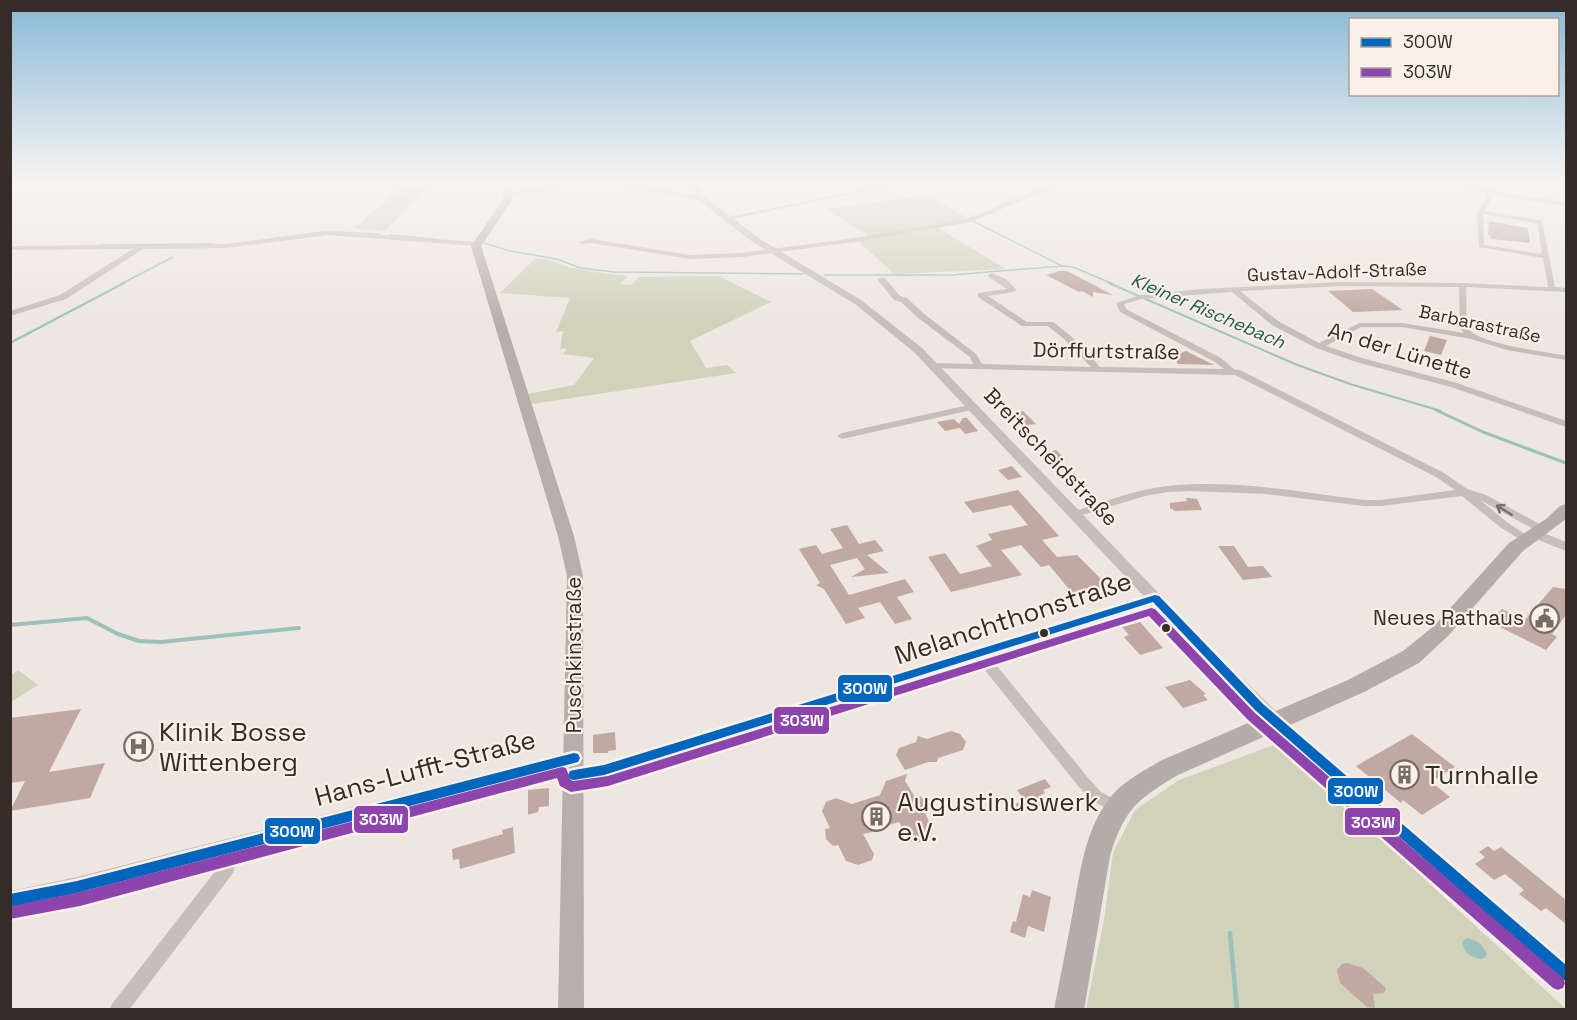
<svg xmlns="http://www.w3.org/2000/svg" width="1577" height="1020" viewBox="0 0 1577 1020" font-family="'Space Grotesk',sans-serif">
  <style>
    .green { fill: #d0d2ba }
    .water { fill: #9bc1bd }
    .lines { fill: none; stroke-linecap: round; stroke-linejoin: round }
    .stream-far4 { stroke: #9bc1bd; stroke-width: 1.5 }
    .stream-far3 { stroke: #9bc1bd; stroke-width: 2 }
    .stream-far2 { stroke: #9bc1bd; stroke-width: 3 }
    .stream-far1 { stroke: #9bc1bd; stroke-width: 4 }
    .stream { stroke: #9bc1bd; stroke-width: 4.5 }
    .building { fill: #c1a8a2 }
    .minor { fill: #c6beb9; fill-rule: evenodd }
    .tertiary { fill: #c6beb9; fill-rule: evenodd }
    .secondary { fill: #b7aea9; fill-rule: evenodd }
    .primary { fill: #b5aca8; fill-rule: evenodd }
    .bus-1-casing { stroke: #faf0e7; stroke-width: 5 }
    .bus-2-casing { stroke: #faf0e7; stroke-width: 5 }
    .bus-1 { fill: #0065bd; fill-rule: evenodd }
    .bus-2 { fill: #8e44ad; fill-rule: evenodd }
    .oneway { stroke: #776d69 }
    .bus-dot { fill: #372b27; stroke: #faf0e7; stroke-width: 2 }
    .labels { text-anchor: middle; stroke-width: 4.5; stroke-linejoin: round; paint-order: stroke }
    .far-street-label { font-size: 18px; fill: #372b27; stroke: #faf0e7 }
    .far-water-label { font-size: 18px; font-style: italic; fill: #1b5a58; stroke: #faf0e7 }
    .street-label { font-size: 21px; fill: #372b27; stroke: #faf0e7 }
    .poi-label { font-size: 21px; fill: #372b27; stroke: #faf0e7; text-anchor: end }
    .near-street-label { font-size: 26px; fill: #372b27; stroke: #faf0e7 }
    .near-poi-label { font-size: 26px; fill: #372b27; stroke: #faf0e7; text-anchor: start }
    .line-badge { stroke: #faf0e7; stroke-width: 2 }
    .badge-label { font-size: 16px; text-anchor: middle; font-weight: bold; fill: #fff }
  </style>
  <rect width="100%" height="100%" fill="#ede6e1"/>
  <!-- green -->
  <path class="green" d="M 405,183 L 432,183 L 384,231 L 355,228 Z
    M 927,195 L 968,218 L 933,225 L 1006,269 L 894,274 L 858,241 L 867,235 L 826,209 Z
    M 536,258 C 552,259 555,263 569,267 C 588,272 608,273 628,276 L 620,284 L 632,285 L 639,277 L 719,276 L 771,302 L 690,341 L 706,368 L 727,365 L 736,373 L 532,404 L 528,394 L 574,385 L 594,358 L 563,354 L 567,348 L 560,349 L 563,331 L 556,332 L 570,298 L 500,293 Z
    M 18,670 L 38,685 L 11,702 L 11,675 Z
    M 1277,744 L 1566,1009 L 1086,1010 L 1104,920 L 1113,853 L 1135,810 L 1179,780 Z"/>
  <!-- water -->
  <path class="water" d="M 1466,938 C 1477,940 1483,944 1487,955 L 1483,959 C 1471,958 1465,954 1462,942 Z"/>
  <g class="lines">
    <!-- stream-far4 -->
    <path class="stream-far4" d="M 994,208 L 1056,183
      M 974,216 L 969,219 L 1062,266
      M 335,232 L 380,234
      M 390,235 L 433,239
      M 270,239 L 323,232
      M 484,243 L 510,251 L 557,259 L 580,268 L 614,272 L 803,274
      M 99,245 L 213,244
      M 825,275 L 951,275 L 1063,266 L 1073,267 L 1113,284
      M 121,284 L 173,257"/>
    <!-- stream-far3 -->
    <path class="stream-far3" d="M 1109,283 L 1295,364 L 1350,384 L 1441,411
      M 10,343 L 124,283"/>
    <!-- stream-far2 -->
    <path class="stream-far2" d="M 1436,410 L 1483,432 L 1566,463"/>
    <!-- stream-far1 -->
    <path class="stream-far1" d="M 10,625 L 87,618 L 118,634 L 139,641 L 161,642 L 299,628"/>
    <!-- stream -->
    <path class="stream" d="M 1230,933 L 1237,1010"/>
  </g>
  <!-- building -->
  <path class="building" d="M 1489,221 L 1528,228 L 1530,243 L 1491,239 L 1490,235 L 1488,235 Z
    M 1059,271 L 1067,271 L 1113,295 L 1093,292 L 1093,297 L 1082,291 L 1079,292 L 1046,275 Z
    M 1372,289 L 1403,310 L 1353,312 L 1328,291 Z
    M 1430,336 L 1447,340 L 1441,355 L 1424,351 Z
    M 1186,351 L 1214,365 L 1178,364 L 1173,356 Z
    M 1023,411 L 1036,424 L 1020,426 L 1008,414 Z
    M 963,418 L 967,418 L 978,431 L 965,434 L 960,428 L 945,431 L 937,422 L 954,419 L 959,424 Z
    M 1056,450 L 1066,460 L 1051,463 L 1041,454 Z
    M 1012,466 L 1022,477 L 1008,480 L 998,470 Z
    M 1018,490 L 1059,536 L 1042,540 L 1057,557 L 1077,555 L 1103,581 L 1101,581 L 1106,587 L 1074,595 L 1049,565 L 1041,567 L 1021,545 L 1001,550 L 1022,575 L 951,592 L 928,557 L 945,553 L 960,574 L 992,566 L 976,546 L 992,540 L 988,534 L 1028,525 L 1011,505 L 973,513 L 964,502 Z
    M 1186,498 L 1197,499 L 1202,510 L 1175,511 L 1170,508 L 1170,503 L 1187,501 Z
    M 847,525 L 859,544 L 875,540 L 884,551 L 867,555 L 889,573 L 851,577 L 865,569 L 857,558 L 830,565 L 849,595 L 905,579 L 914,592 L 897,597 L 912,619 L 895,624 L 880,602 L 858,608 L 865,618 L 846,624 L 824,589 L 816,585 L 820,583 L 799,549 L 816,545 L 822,554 L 843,548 L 830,529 Z
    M 1218,546 L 1234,546 L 1248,567 L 1263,566 L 1272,577 L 1243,580 Z
    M 1553,587 L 1566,589 L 1566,615 L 1552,634 L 1557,637 L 1546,650 L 1490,622 L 1502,609 L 1525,620 Z
    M 1140,622 L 1163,648 L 1140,655 L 1124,637 L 1129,635 L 1122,627 Z
    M 1190,680 L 1206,694 L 1203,695 L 1208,700 L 1183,708 L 1165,687 Z
    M 81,709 L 49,772 L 105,763 L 90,798 L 10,811 L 25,781 L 10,783 L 10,718 Z
    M 951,731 L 960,734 L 966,742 L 963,750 L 938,758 L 937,762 L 928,762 L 905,770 L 896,755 L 899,748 L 916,742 L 918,736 L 927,739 Z
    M 615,732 L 616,750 L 608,751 L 608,753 L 593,753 L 593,735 Z
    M 1412,734 L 1455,767 L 1431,782 L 1450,797 L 1422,815 L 1403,800 L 1401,803 L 1356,766 Z
    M 907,774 L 905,781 L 915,797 L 920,796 L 927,803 L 929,812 L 925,813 L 933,829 L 930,839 L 916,843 L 910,841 L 899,822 L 886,826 L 881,830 L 863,834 L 874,854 L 872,860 L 858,865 L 846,861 L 838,845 L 833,846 L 826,839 L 825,829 L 830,828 L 822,811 L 826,802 L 836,798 L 852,804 L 880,795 L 886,781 Z
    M 1045,779 L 1051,787 L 1043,790 L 1045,793 L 1041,795 L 1038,806 L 1020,812 L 1015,804 L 1024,800 L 1017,790 Z
    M 549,788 L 549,806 L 539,807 L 538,812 L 528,815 L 528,790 Z
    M 513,827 L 515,853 L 460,869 L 459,859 L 453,860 L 452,849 L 503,834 L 502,830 Z
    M 1488,846 L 1494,851 L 1501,847 L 1566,900 L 1566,924 L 1546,908 L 1541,911 L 1519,894 L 1524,890 L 1505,874 L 1494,880 L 1475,864 L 1485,857 L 1479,852 Z
    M 1032,890 L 1051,897 L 1044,932 L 1028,926 L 1025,938 L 1010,932 L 1013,921 L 1016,922 L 1023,894 L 1030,897 Z
    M 1347,963 L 1363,968 L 1386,988 L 1384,993 L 1373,994 L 1375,1008 L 1367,1007 L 1340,983 L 1337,970 L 1342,964 Z"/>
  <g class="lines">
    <!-- minor -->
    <path class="minor" d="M 694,183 L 700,183 L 701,194 L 694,198 L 691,196 L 695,193 Z
      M 894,183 L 903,183 L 727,220 L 724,218 Z
      M 1059,183 L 1066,183 L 970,222 L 855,242 L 742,257 L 690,259 L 592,243 L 581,244 L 578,242 L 592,239 L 690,255 L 742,253 L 855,238 L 969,218 Z
      M 1458,183 L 1465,183 L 1492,191 L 1566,202 L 1566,206 L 1493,195 L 1485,211 L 1542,221 L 1555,287 L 1566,288 L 1566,292 L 1466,287 C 1467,297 1465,321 1469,329 C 1478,344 1548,352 1566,356 L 1566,360 L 1507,350 L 1471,339 L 1402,327 L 1361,327 L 1326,346 L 1362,358 L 1457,383 L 1566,421 L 1566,427 L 1451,387 L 1356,362 L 1316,348 L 1272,325 L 1232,292 L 1142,299 L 1124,304 L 1126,309 L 1221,358 L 1234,369 L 1240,370 L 1444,473 L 1467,489 L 1486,495 L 1547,528 L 1548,530 L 1547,532 L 1539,532 L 1480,500 L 1508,523 L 1531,538 L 1532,540 L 1531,542 L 1527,544 L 1500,527 L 1462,496 L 1381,506 L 1364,506 L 1266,494 L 1191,491 L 1168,492 L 1145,496 L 1079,516 L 1071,516 L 1070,514 L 1071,512 C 1103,503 1135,489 1168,486 C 1233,479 1300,492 1364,500 L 1381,500 L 1455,490 L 1436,477 L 1235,375 L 930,368 L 929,366 L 933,363 L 973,364 L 970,357 L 917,317 L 901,302 L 894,300 L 877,279 L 884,277 L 900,296 L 907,298 L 923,313 L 976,354 L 982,364 L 1091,367 L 1065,340 L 1048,326 L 1022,326 L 978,297 L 978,293 L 1007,289 L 989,277 L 988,275 L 992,273 L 1006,279 L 1017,290 L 1013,292 L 988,296 L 1027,322 L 1053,322 L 1071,336 L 1100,367 L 1224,369 L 1215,362 L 1120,312 L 1116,303 L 1141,295 L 1201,289 L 1342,282 L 1461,283 L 1548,287 L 1543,258 L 1479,247 L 1477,214 L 1488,194 ZM 1483,214 L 1537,223 L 1542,254 L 1484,245 ZM 1342,286 L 1459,287 L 1460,328 L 1464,333 L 1402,323 L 1360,323 L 1319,343 L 1278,321 L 1240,291 Z
      M 328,231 L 477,242 L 480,244 L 477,246 L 328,235 L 226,248 L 143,249 L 66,299 L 10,316 L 10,311 L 60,295 L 133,249 L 10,250 L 10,246 L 226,244 Z
      M 973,404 L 976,405 L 978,407 L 976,409 L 842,439 L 837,436 L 842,433 Z
      M 1155,594 L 1159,595 L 1161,598 L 1159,601 L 988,655 L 1089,779 L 1101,792 L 1122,803 L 1124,808 L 1122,813 L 1117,814 L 1091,800 L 1079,787 L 976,659 L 604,776 L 574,781 L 569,779 L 567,775 L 569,771 L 604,764 Z
      M 1275,716 L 1280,717 L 1566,963 L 1566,982 L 1560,980 L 1270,725 L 1268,721 L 1270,717 Z
      M 232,840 L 237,842 L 240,847 L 233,873 L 129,1010 L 109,1010 L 112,1004 L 220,865 L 227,842 Z"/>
    <!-- tertiary -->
    <path class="tertiary" d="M 567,183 L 582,183 L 510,196 L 506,194 Z
      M 607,183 L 621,183 L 705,197 L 760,239 L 861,300 L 922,348 L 1229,666 L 1281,716 L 1284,721 L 1281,726 L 1275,728 L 1269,726 L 1217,674 L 914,352 L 855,304 L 754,243 L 700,201 Z
      M 1536,530 L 1566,542 L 1566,551 L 1531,537 L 1529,534 Z
      M 574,751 L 580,753 L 583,758 L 580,763 L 574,765 L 77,897 L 10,911 L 10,891 L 77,877 Z"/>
    <!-- secondary -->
    <path class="secondary" d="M 505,183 L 513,183 L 512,200 L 481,246 L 574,536 L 583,576 L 584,1010 L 558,1010 L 567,576 L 558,536 L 471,246 L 503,200 Z"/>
    <!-- primary -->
    <path class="primary" d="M 1566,504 L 1566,519 L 1523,551 L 1448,636 L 1419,663 L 1364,692 L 1178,775 C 1137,799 1124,810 1110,856 L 1084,1010 L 1054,1010 C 1060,977 1067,944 1073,911 C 1080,873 1085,830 1109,799 C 1123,781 1142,772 1160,761 L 1348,680 L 1403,651 L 1434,626 L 1509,543 L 1546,519 L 1560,506 Z"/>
    <defs>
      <path id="bus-1" d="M 1155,595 L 1159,596 L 1263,704 L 1566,965 L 1566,981 L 1561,979 L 1255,710 L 1153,602 L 604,775 L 574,780 L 570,779 L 568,775 L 570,771 L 574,770 L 604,765 Z
        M 574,753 L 578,754 L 580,758 L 578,762 L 574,763 L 77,893 L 10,907 L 10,894 L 77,881 Z"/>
      <path id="bus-2" d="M 1151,608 L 1155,609 L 1255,713 L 1563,978 L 1565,983 L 1563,988 L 1558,990 L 1553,988 L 1247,719 L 1149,616 L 608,786 L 571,792 L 560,786 L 557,778 L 80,906 L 10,919 L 10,907 L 12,906 L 80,892 L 562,767 L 566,768 L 570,779 L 573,781 L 608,776 Z"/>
    </defs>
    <!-- bus-1 casing -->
    <use href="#bus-1" class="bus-1-casing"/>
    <!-- bus-2 casing -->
    <use href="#bus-2" class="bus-2-casing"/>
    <!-- bus-1 -->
    <use href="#bus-1" class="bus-1"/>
    <!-- bus-2 -->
    <use href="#bus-2" class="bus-2"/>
  </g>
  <!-- one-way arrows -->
  <defs><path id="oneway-shaft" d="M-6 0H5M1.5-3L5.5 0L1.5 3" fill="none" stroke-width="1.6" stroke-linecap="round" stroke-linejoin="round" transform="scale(1.5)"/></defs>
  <use class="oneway" href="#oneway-shaft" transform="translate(1504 510) rotate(-148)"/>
  <!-- sky -->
  <linearGradient id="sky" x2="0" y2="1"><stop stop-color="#89b9d7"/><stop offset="0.56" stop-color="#f7f4f2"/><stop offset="1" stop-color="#f7f4f2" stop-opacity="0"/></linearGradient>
  <rect width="1577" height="325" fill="url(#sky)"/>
  <!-- icons -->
  <defs>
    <symbol id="civic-ring" viewBox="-11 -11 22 22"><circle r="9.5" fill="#faf0e7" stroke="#776c68" stroke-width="1.5"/><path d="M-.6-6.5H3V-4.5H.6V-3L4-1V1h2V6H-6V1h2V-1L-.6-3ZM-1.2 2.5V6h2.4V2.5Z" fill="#776c68"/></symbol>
    <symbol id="hospital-ring" viewBox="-11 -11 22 22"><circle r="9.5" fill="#faf0e7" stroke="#776c68" stroke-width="1.5"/><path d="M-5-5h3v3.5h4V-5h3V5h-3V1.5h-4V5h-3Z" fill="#776c68"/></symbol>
    <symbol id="building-ring" viewBox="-11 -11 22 22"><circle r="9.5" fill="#faf0e7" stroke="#776c68" stroke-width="1.5"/><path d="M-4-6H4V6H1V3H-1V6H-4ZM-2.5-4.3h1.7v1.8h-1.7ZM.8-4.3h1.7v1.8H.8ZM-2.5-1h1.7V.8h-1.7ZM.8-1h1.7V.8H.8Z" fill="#776c68"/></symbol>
  </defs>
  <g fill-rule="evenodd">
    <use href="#civic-ring" x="1528" y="602" width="33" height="33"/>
    <use href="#hospital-ring" x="122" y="730" width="33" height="33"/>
    <use href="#building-ring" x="1388" y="758" width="33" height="33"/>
    <use href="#building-ring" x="860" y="800" width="33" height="33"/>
  </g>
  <!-- markers -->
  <g class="bus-dot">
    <circle cx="1166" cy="628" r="5"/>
    <circle cx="1044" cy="633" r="5"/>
  </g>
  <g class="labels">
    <!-- far-street labels -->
    <g class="far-street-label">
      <text transform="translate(1337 272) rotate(-2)" y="6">Gustav-Adolf-Straße</text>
      <text transform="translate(1480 324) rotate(12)" y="6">Barbarastraße</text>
    </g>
    <!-- far-water labels -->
    <g class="far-water-label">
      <text transform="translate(1208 311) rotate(23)" y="6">Kleiner Rischebach</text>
    </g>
    <!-- street labels -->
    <g class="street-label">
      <text transform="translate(1106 351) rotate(1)" y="7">Dörffurtstraße</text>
      <text transform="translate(1400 351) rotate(17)" y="7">An der Lünette</text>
      <text transform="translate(1051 457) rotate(46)" y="7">Breitscheidstraße</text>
      <text transform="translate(574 655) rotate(-90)" y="7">Puschkinstraße</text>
    </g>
    <!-- poi labels -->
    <g class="poi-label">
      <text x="1524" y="625">Neues Rathaus</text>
    </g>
    <!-- near-street labels -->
    <g class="near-street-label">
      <text transform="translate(1013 618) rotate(-18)" y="9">Melanchthonstraße</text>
      <text transform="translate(425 768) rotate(-15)" y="9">Hans-Lufft-Straße</text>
    </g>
    <!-- near-poi labels -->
    <g class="near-poi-label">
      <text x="159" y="741">Klinik Bosse<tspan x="159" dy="30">Wittenberg</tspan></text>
      <text x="1425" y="784">Turnhalle</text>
      <text x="897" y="811">Augustinuswerk<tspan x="897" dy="30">e.V.</tspan></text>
    </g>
  </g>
  <g class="line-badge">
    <rect x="837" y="674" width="56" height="29" rx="6" fill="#0065bd"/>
    <rect x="773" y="706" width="57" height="29" rx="6" fill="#8e44ad"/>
    <rect x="1327" y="777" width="57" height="28" rx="6" fill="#0065bd"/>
    <rect x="353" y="805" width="56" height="29" rx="6" fill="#8e44ad"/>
    <rect x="1344" y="807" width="57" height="29" rx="6" fill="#8e44ad"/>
    <rect x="264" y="817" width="57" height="28" rx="6" fill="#0065bd"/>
  </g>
  <g class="badge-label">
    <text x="865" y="694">300W</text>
    <text x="802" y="726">303W</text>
    <text x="1356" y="797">300W</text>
    <text x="381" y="825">303W</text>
    <text x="1373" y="828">303W</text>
    <text x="292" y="837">300W</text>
  </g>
  <!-- border -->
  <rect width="1577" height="1020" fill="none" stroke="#372b27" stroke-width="24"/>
  <!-- legend -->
  <rect x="1349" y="18" width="210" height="78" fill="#faf0e7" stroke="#aca19a" stroke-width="1.5"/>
  <rect x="1361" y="38" width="30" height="9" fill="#0065bd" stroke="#aca19a" stroke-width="1.5"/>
  <text x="1403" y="48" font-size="18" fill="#372b27">300W</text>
  <rect x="1361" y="68" width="30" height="9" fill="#8e44ad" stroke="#aca19a" stroke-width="1.5"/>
  <text x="1403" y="78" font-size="18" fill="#372b27">303W</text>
</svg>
